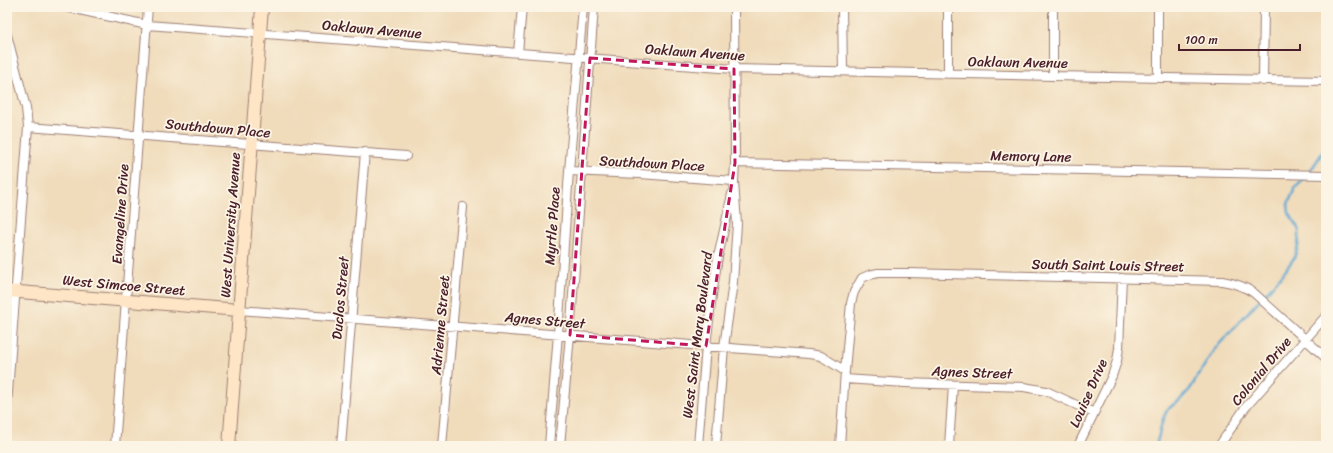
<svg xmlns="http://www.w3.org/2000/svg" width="1333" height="453" viewBox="0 0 1333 453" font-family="Sriracha,sans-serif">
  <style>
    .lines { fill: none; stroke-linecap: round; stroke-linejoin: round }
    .stream { stroke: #58a6d2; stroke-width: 2.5 }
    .street-casing { stroke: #9d7e73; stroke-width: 10 }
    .secondary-casing { stroke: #9d7e73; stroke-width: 14 }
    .street { stroke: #fff; stroke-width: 8 }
    .secondary { stroke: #fde5c5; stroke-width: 12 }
    .marked { fill: none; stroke: #c2185b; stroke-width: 3; stroke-dasharray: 8 5; stroke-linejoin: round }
    .labels { text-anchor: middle; stroke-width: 3.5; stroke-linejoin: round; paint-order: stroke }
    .street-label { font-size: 14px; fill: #4a1f2b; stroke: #fcf5e5 }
  </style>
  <rect width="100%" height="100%" fill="#fcf5e5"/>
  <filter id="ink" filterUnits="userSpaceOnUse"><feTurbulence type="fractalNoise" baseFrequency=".025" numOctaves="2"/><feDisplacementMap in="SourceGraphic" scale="8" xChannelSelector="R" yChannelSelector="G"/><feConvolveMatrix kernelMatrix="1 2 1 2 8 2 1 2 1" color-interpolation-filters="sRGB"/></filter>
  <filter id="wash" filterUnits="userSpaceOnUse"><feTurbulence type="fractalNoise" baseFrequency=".012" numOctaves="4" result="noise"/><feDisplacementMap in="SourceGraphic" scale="16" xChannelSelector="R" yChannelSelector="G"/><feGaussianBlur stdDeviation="0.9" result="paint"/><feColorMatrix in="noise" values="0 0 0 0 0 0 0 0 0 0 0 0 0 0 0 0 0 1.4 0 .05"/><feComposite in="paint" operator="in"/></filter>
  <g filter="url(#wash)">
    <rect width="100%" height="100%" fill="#f0dcbb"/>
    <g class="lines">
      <!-- stream -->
      <path class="stream" d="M 1309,173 L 1326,147
        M 1156,446 L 1163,419 L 1167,410 L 1173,405 L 1180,400 L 1190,389 L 1214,350 L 1282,275 L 1294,258 L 1298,246 L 1299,237 L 1299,230 L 1289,213 L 1288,204 L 1295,188 L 1306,177"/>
    </g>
  </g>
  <g filter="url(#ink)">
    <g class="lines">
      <defs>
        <path id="street" d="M 66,7 L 147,25 L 734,69 L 1053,76 L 1326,81
          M 842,7 L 843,71
          M 7,35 L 26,108 L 28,127 L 7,405
          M 518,53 L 522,7
          M 948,74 L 948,7
          M 1053,76 L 1053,7
          M 1158,78 L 1158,7
          M 1263,81 L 1264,7
          M 28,127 L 406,156
          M 735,163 L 1326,175
          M 569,171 L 640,174 L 734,181
          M 239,310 L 809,354 L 821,356 L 845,371
          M 845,379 L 905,383 L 1024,387 L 1046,391 L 1094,413
          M 115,446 L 148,7
          M 341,446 L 365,152
          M 442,446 L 463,207
          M 549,446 L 558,334 L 569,171 L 583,7
          M 560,446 L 570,335 L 594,7
          M 698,446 L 706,346 L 712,295 L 718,257 L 732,194
          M 716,446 L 724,347 L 733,282 L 737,224 L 734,181 L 735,163 L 734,7
          M 840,446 L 845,371 L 851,303 L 854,292 L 862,278 L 869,275 L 878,273 L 908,273 L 1222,281 C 1234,283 1244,286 1254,293 L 1326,358
          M 949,446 L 953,385
          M 1078,446 L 1112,376 L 1117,361 L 1119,348 L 1122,278
          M 1219,446 L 1245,408 L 1326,316"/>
        <path id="secondary" d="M 7,291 L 239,310
          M 229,446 L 262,7"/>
      </defs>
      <!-- street casing -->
      <use href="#street" class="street-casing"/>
      <!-- secondary casing -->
      <use href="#secondary" class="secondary-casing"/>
      <!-- street -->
      <use href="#street" class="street"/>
      <!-- secondary -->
      <use href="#secondary" class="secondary"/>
    </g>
  </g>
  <!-- marked area -->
  <path class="marked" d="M 590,58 L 734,69 L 735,163 L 706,346 L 570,335 Z"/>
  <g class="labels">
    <!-- street labels -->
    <g class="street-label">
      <text transform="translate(372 29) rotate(5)" y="5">Oaklawn Avenue</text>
      <text transform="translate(695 52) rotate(4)" y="5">Oaklawn Avenue</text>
      <text transform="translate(1018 62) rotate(1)" y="5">Oaklawn Avenue</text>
      <text transform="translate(218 128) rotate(5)" y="5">Southdown Place</text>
      <text transform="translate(1031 156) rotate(1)" y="5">Memory Lane</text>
      <text transform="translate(652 163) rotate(3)" y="5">Southdown Place</text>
      <text transform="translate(120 214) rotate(-86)" y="5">Evangeline Drive</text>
      <text transform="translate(230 225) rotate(-86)" y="5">West University Avenue</text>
      <text transform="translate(552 226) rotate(-86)" y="5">Myrtle Place</text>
      <text transform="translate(1108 265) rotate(1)" y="5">South Saint Louis Street</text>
      <text transform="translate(124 285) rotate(5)" y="5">West Simcoe Street</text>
      <text transform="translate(340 298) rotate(-85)" y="5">Duclos Street</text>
      <text transform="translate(545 320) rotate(5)" y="5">Agnes Street</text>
      <text transform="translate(440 325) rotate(-85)" y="5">Adrienne Street</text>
      <text transform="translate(697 335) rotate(-83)" y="5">West Saint Mary Boulevard</text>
      <text transform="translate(1261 371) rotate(-50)" y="5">Colonial Drive</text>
      <text transform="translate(972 372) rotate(2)" y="5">Agnes Street</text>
      <text transform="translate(1088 393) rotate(-66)" y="5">Louise Drive</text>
    </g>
  </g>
  <!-- margin -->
  <rect width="1333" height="453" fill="none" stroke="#fcf5e5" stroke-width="24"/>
  <!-- scale -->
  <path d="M1179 44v6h121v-6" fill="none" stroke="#4a1f2b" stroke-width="2"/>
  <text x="1185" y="44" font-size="12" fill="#4a1f2b" stroke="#fcf5e5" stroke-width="3" paint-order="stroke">100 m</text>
</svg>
